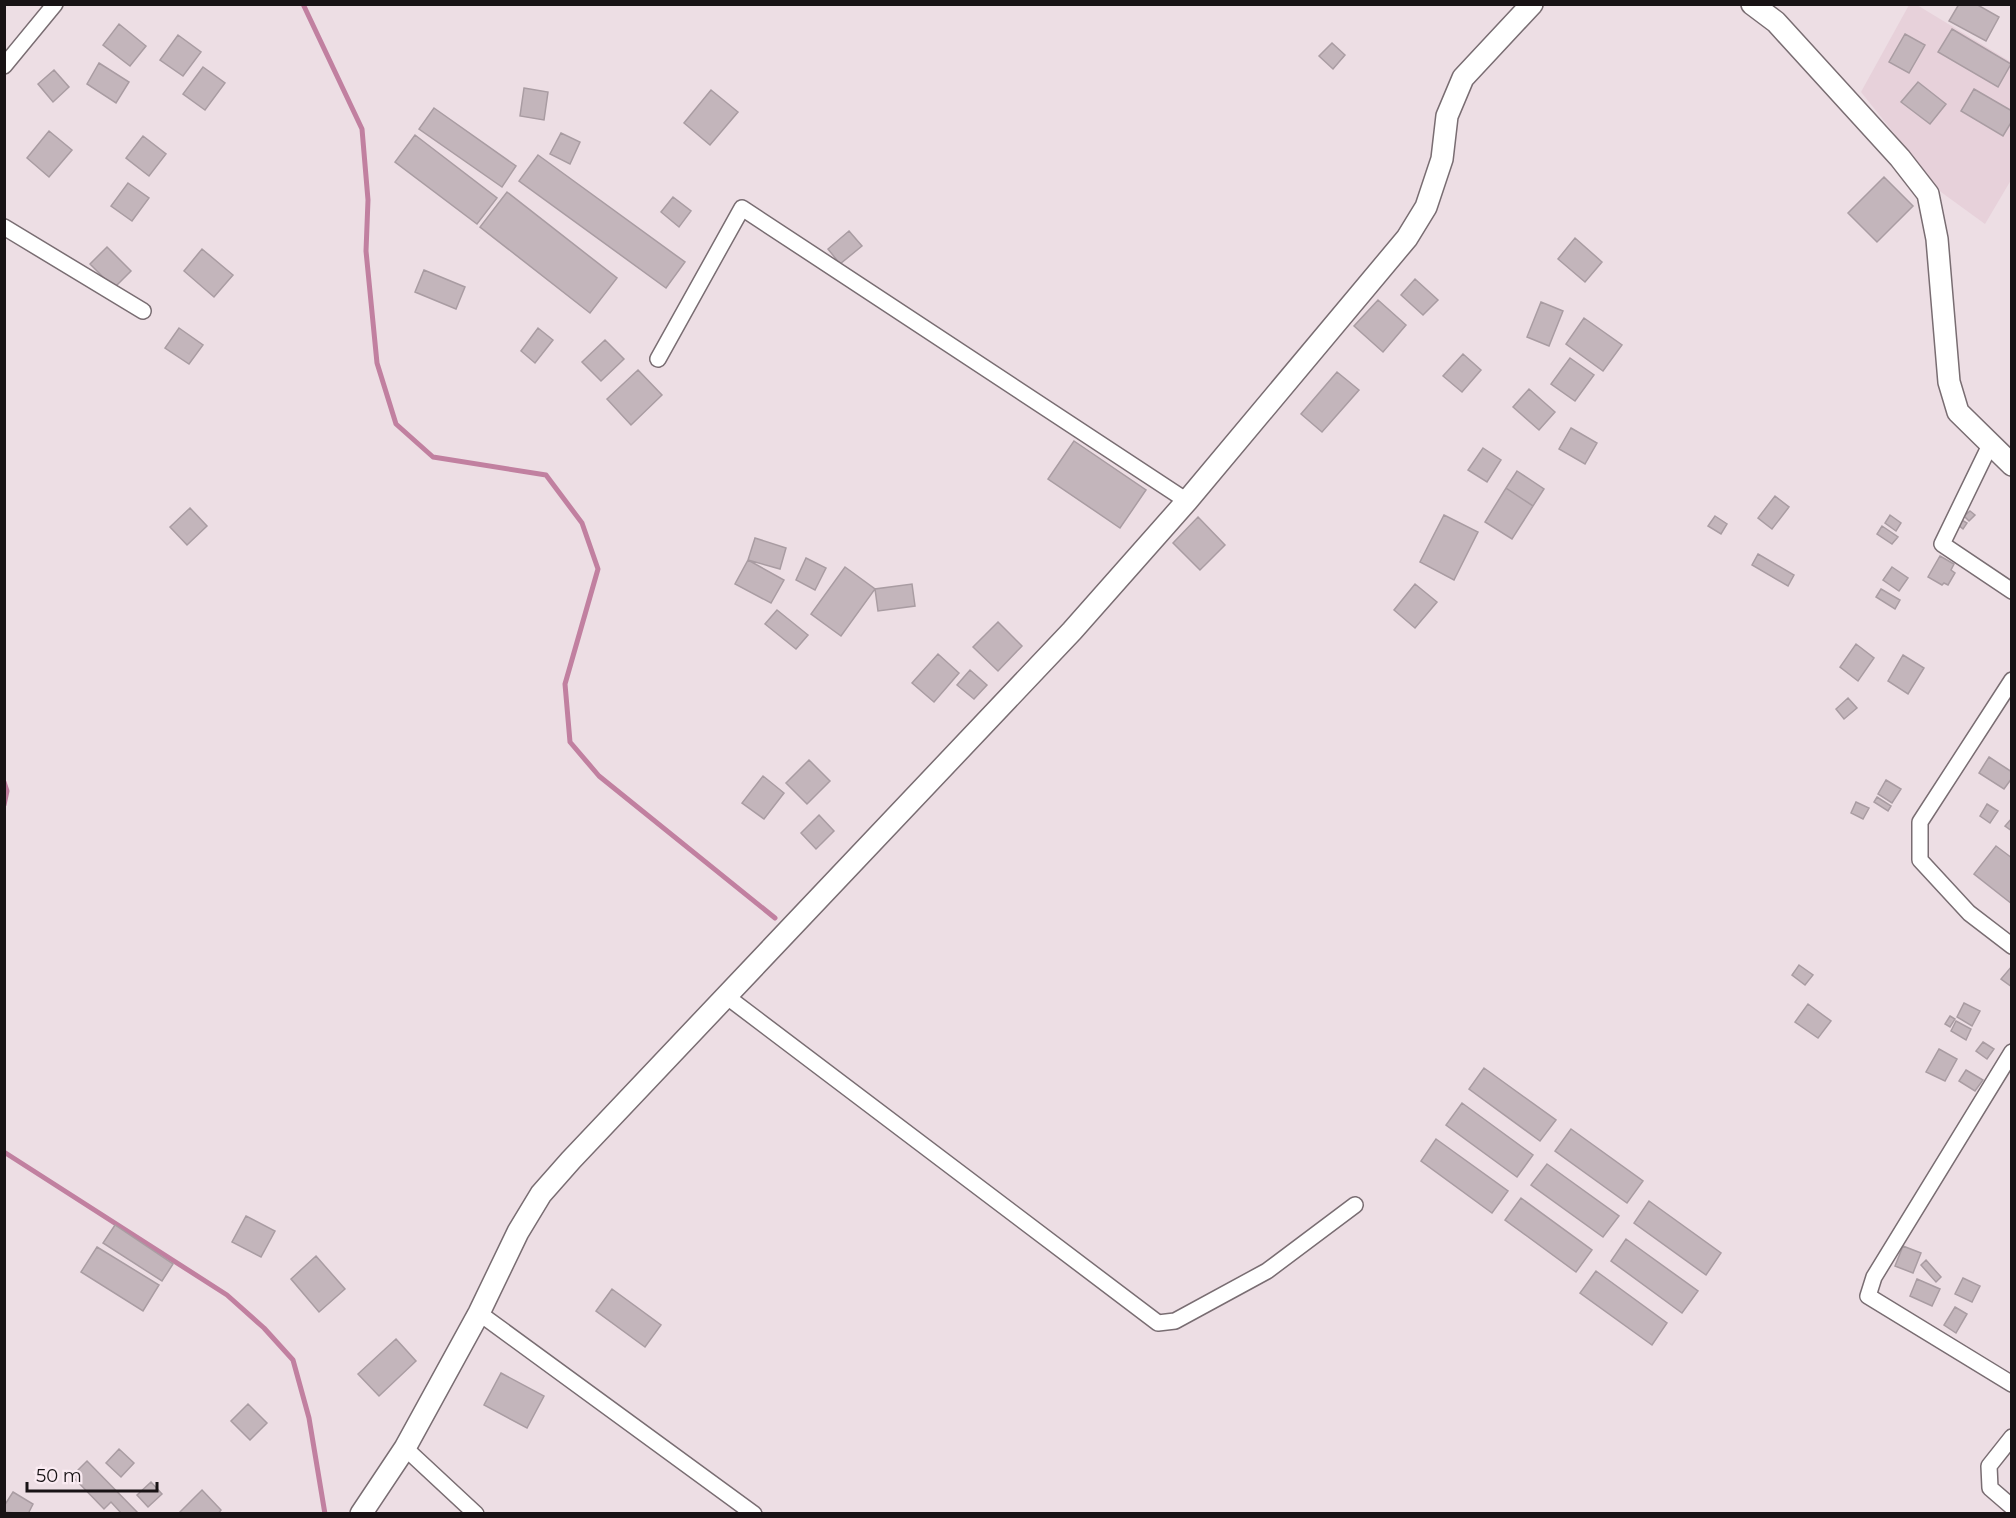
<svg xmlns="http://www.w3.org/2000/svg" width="2016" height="1518" viewBox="0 0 2016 1518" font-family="Montserrat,sans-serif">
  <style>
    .built { fill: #e7d1da }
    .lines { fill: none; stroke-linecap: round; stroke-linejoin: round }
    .stream { stroke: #c180a0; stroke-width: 5 }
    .building { fill: #c3b5bb; stroke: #a99ca2; stroke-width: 1.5 }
    .street-casing { stroke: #796d72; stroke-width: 18 }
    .secondary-casing { stroke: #796d72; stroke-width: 24 }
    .street { stroke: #fff; stroke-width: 15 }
    .secondary { stroke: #fff; stroke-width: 21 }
  </style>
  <rect width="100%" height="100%" fill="#eddee4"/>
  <!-- built -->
  <path class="built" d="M 1909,5 L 1917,5 L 2011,62 L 2011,180 L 1985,224 L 1941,192 L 1861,92 Z"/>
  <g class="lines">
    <!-- stream -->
    <path class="stream" d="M 303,4 L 362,129 L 368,200 L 366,251 L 377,363 L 396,424 L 433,457 L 546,475 L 582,523 L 598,569 L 565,684 L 570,742 L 599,776 L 775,918
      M 4,782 L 7,791 L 4,805
      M 4,1152 L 227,1295 L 264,1328 L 293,1360 L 309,1418 L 325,1514"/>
  </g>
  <!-- building -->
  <path class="building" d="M 1959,4 L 1976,4 L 1999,17 L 1986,41 L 1949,21 Z
    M 119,24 L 146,46 L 130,66 L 103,45 Z
    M 1952,29 L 2011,64 L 1998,87 L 1938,52 Z
    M 1905,34 L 1925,45 L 1909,73 L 1889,62 Z
    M 178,35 L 201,52 L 183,76 L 160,60 Z
    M 1332,43 L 1345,55 L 1333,69 L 1319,56 Z
    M 99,63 L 129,82 L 116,103 L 87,84 Z
    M 203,67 L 225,83 L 205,110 L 183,94 Z
    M 54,70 L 69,87 L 53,102 L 38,84 Z
    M 1918,82 L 1946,104 L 1930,124 L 1901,102 Z
    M 524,88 L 548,92 L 544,120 L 520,116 Z
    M 1974,89 L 2012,111 L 2012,121 L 2003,136 L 1961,111 Z
    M 711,90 L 738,112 L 710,145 L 684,123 Z
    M 434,108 L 516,166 L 502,187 L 419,129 Z
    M 49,131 L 72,150 L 49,177 L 27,158 Z
    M 561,133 L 580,142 L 570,164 L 550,154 Z
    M 415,135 L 497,198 L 477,224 L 395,162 Z
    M 143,136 L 166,154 L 149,176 L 126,158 Z
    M 538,155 L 685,262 L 666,288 L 519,181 Z
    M 1884,177 L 1913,206 L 1877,242 L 1848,213 Z
    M 128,183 L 149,198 L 132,221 L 111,206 Z
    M 507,192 L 617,278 L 590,313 L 480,227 Z
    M 673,197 L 691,211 L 679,227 L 661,212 Z
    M 849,231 L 862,246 L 840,264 L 828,249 Z
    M 1575,238 L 1602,262 L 1585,282 L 1558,259 Z
    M 107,247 L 131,271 L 114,288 L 90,264 Z
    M 202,249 L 233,275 L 214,297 L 184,271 Z
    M 424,270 L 465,287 L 456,309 L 415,292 Z
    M 1415,279 L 1438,300 L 1423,315 L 1401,295 Z
    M 1378,300 L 1406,325 L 1383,352 L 1354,326 Z
    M 1541,302 L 1563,311 L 1549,346 L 1527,337 Z
    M 1584,318 L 1622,345 L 1603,371 L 1566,344 Z
    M 179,328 L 203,345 L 189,364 L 165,348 Z
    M 538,328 L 553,340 L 535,363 L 521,351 Z
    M 605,340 L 624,359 L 601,381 L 582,362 Z
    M 1463,354 L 1481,370 L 1462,392 L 1443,376 Z
    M 1570,358 L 1594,375 L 1575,401 L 1551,384 Z
    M 638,370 L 662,395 L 631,425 L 607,399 Z
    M 1337,372 L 1359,390 L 1322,432 L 1301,414 Z
    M 1529,389 L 1555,412 L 1539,430 L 1513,407 Z
    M 1571,428 L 1597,443 L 1585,464 L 1559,449 Z
    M 1074,441 L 1146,490 L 1120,528 L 1048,479 Z
    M 1483,448 L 1501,460 L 1487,482 L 1468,470 Z
    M 1517,471 L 1544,489 L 1533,506 L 1506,488 Z
    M 1506,488 L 1533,506 L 1512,539 L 1485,522 Z
    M 1775,496 L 1789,507 L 1772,529 L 1758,518 Z
    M 190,508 L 207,526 L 187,545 L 170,527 Z
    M 1970,511 L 1975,515 L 1969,521 L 1964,516 Z
    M 1444,515 L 1478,532 L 1454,580 L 1420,562 Z
    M 1890,515 L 1901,523 L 1896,531 L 1885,523 Z
    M 1715,516 L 1727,524 L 1721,534 L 1708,526 Z
    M 1198,517 L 1225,545 L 1200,570 L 1173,543 Z
    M 1960,519 L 1967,523 L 1963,529 L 1957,524 Z
    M 1882,526 L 1898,537 L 1892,544 L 1877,534 Z
    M 755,538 L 786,548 L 780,569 L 748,560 Z
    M 1758,554 L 1794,575 L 1788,586 L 1752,565 Z
    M 1940,556 L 1954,564 L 1951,570 L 1955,573 L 1948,585 L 1944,583 L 1942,585 L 1928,577 Z
    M 806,558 L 826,568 L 815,590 L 796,580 Z
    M 748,560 L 784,580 L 771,603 L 735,584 Z
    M 845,567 L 875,589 L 841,636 L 811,614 Z
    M 1892,567 L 1908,578 L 1899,591 L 1883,580 Z
    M 912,584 L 915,606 L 878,611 L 875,589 Z
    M 1415,584 L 1437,602 L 1415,628 L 1394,610 Z
    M 1881,589 L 1900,600 L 1895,609 L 1876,597 Z
    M 777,610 L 808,635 L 796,649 L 765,624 Z
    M 998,622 L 1022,646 L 998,671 L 973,647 Z
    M 1856,644 L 1874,658 L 1858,681 L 1840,667 Z
    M 938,654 L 959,673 L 934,702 L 912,683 Z
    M 1903,655 L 1924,668 L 1908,694 L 1888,681 Z
    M 970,670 L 987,685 L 974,699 L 957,685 Z
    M 1848,698 L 1857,708 L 1844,719 L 1836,709 Z
    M 1989,757 L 2012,772 L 2012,778 L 2004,789 L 1979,773 Z
    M 809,760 L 830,781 L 807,804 L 786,783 Z
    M 763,776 L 784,793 L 764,819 L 742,803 Z
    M 1886,780 L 1901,789 L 1892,803 L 1878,794 Z
    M 1877,797 L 1891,806 L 1888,811 L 1874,802 Z
    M 1856,802 L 1869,808 L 1863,819 L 1851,813 Z
    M 1987,804 L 1998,811 L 1990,823 L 1980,816 Z
    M 819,815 L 834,831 L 816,849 L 801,833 Z
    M 2012,818 L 2012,831 L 2005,826 Z
    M 1996,846 L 2012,858 L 2012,904 L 1974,874 Z
    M 1799,965 L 1813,975 L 1805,985 L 1792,975 Z
    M 2012,966 L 2012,987 L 2001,979 Z
    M 1964,1003 L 1980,1011 L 1972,1026 L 1957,1017 Z
    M 1808,1004 L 1831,1021 L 1818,1038 L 1795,1022 Z
    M 1950,1016 L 1955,1019 L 1950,1027 L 1945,1024 Z
    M 1956,1021 L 1971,1029 L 1966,1040 L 1951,1031 Z
    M 1983,1042 L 1994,1049 L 1987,1059 L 1976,1051 Z
    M 1939,1049 L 1957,1059 L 1945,1081 L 1926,1072 Z
    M 1484,1068 L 1556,1120 L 1540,1141 L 1469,1089 Z
    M 1966,1070 L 1983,1080 L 1975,1091 L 1959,1081 Z
    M 1462,1103 L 1533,1155 L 1517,1177 L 1446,1125 Z
    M 1571,1129 L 1643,1181 L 1627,1203 L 1555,1151 Z
    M 1436,1139 L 1508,1191 L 1492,1213 L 1421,1161 Z
    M 1547,1164 L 1619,1216 L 1603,1237 L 1531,1185 Z
    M 1521,1198 L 1592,1250 L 1576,1272 L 1505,1220 Z
    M 1649,1201 L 1721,1253 L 1706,1275 L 1634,1223 Z
    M 246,1216 L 275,1231 L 261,1257 L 232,1242 Z
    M 115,1225 L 173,1264 L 162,1281 L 103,1243 Z
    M 1626,1239 L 1698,1291 L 1682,1313 L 1611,1261 Z
    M 1903,1246 L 1921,1253 L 1913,1273 L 1895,1266 Z
    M 97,1247 L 159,1285 L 143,1311 L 81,1272 Z
    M 316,1256 L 345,1289 L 319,1312 L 291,1279 Z
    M 1926,1260 L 1941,1277 L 1936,1282 L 1921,1265 Z
    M 1596,1271 L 1667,1323 L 1652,1345 L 1580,1293 Z
    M 1963,1278 L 1980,1286 L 1972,1302 L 1955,1294 Z
    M 1917,1279 L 1940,1289 L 1932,1306 L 1910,1296 Z
    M 612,1289 L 661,1325 L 645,1347 L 596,1311 Z
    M 1955,1307 L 1967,1314 L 1956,1333 L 1944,1325 Z
    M 396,1339 L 416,1361 L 379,1396 L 358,1374 Z
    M 501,1373 L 544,1396 L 527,1428 L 484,1405 Z
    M 248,1404 L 267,1423 L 250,1440 L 231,1421 Z
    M 119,1449 L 134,1463 L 121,1477 L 106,1463 Z
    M 87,1461 L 139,1514 L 122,1514 L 111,1502 L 104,1509 L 72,1476 Z
    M 151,1482 L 162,1494 L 148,1507 L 137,1495 Z
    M 202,1490 L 221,1510 L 218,1514 L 178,1514 Z
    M 13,1492 L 33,1504 L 28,1514 L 4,1512 L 4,1506 Z"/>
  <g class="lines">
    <defs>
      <path id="street" d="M 4,66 L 55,4
        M 4,227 L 143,311
        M 658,359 L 742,208 L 1187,501
        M 1990,445 L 1942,544 L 2012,591
        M 2012,680 L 1920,822 L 1920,860 L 1969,913 L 2012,946
        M 726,996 L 1158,1323 L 1175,1321 L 1267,1271 L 1355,1205
        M 2012,1052 L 1874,1277 L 1868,1296 L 2012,1384
        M 479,1313 L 754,1514
        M 2012,1437 L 1989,1466 L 1990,1488 L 2012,1507
        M 405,1448 L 476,1514"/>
      <path id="secondary" d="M 1752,4 L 1776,22 L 1900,158 L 1928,194 L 1937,239 L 1949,382 L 1958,412 L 2012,465
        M 361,1514 L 405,1448 L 479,1313 L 518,1232 L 541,1194 L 571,1160 L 1072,631 L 1187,501 L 1407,238 L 1426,207 L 1442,159 L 1447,116 L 1463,78 L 1532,4"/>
    </defs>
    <!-- street casing -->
    <use href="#street" class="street-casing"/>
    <!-- secondary casing -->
    <use href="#secondary" class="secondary-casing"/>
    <!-- street -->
    <use href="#street" class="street"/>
    <!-- secondary -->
    <use href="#secondary" class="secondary"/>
  </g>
  <!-- border -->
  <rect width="2016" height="1518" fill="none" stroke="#181315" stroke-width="12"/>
  <!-- scale -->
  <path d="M27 1482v9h130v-9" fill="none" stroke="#181315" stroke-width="3"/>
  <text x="36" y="1482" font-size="18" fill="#181315" stroke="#faebf2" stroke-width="4.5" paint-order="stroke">50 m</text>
</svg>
